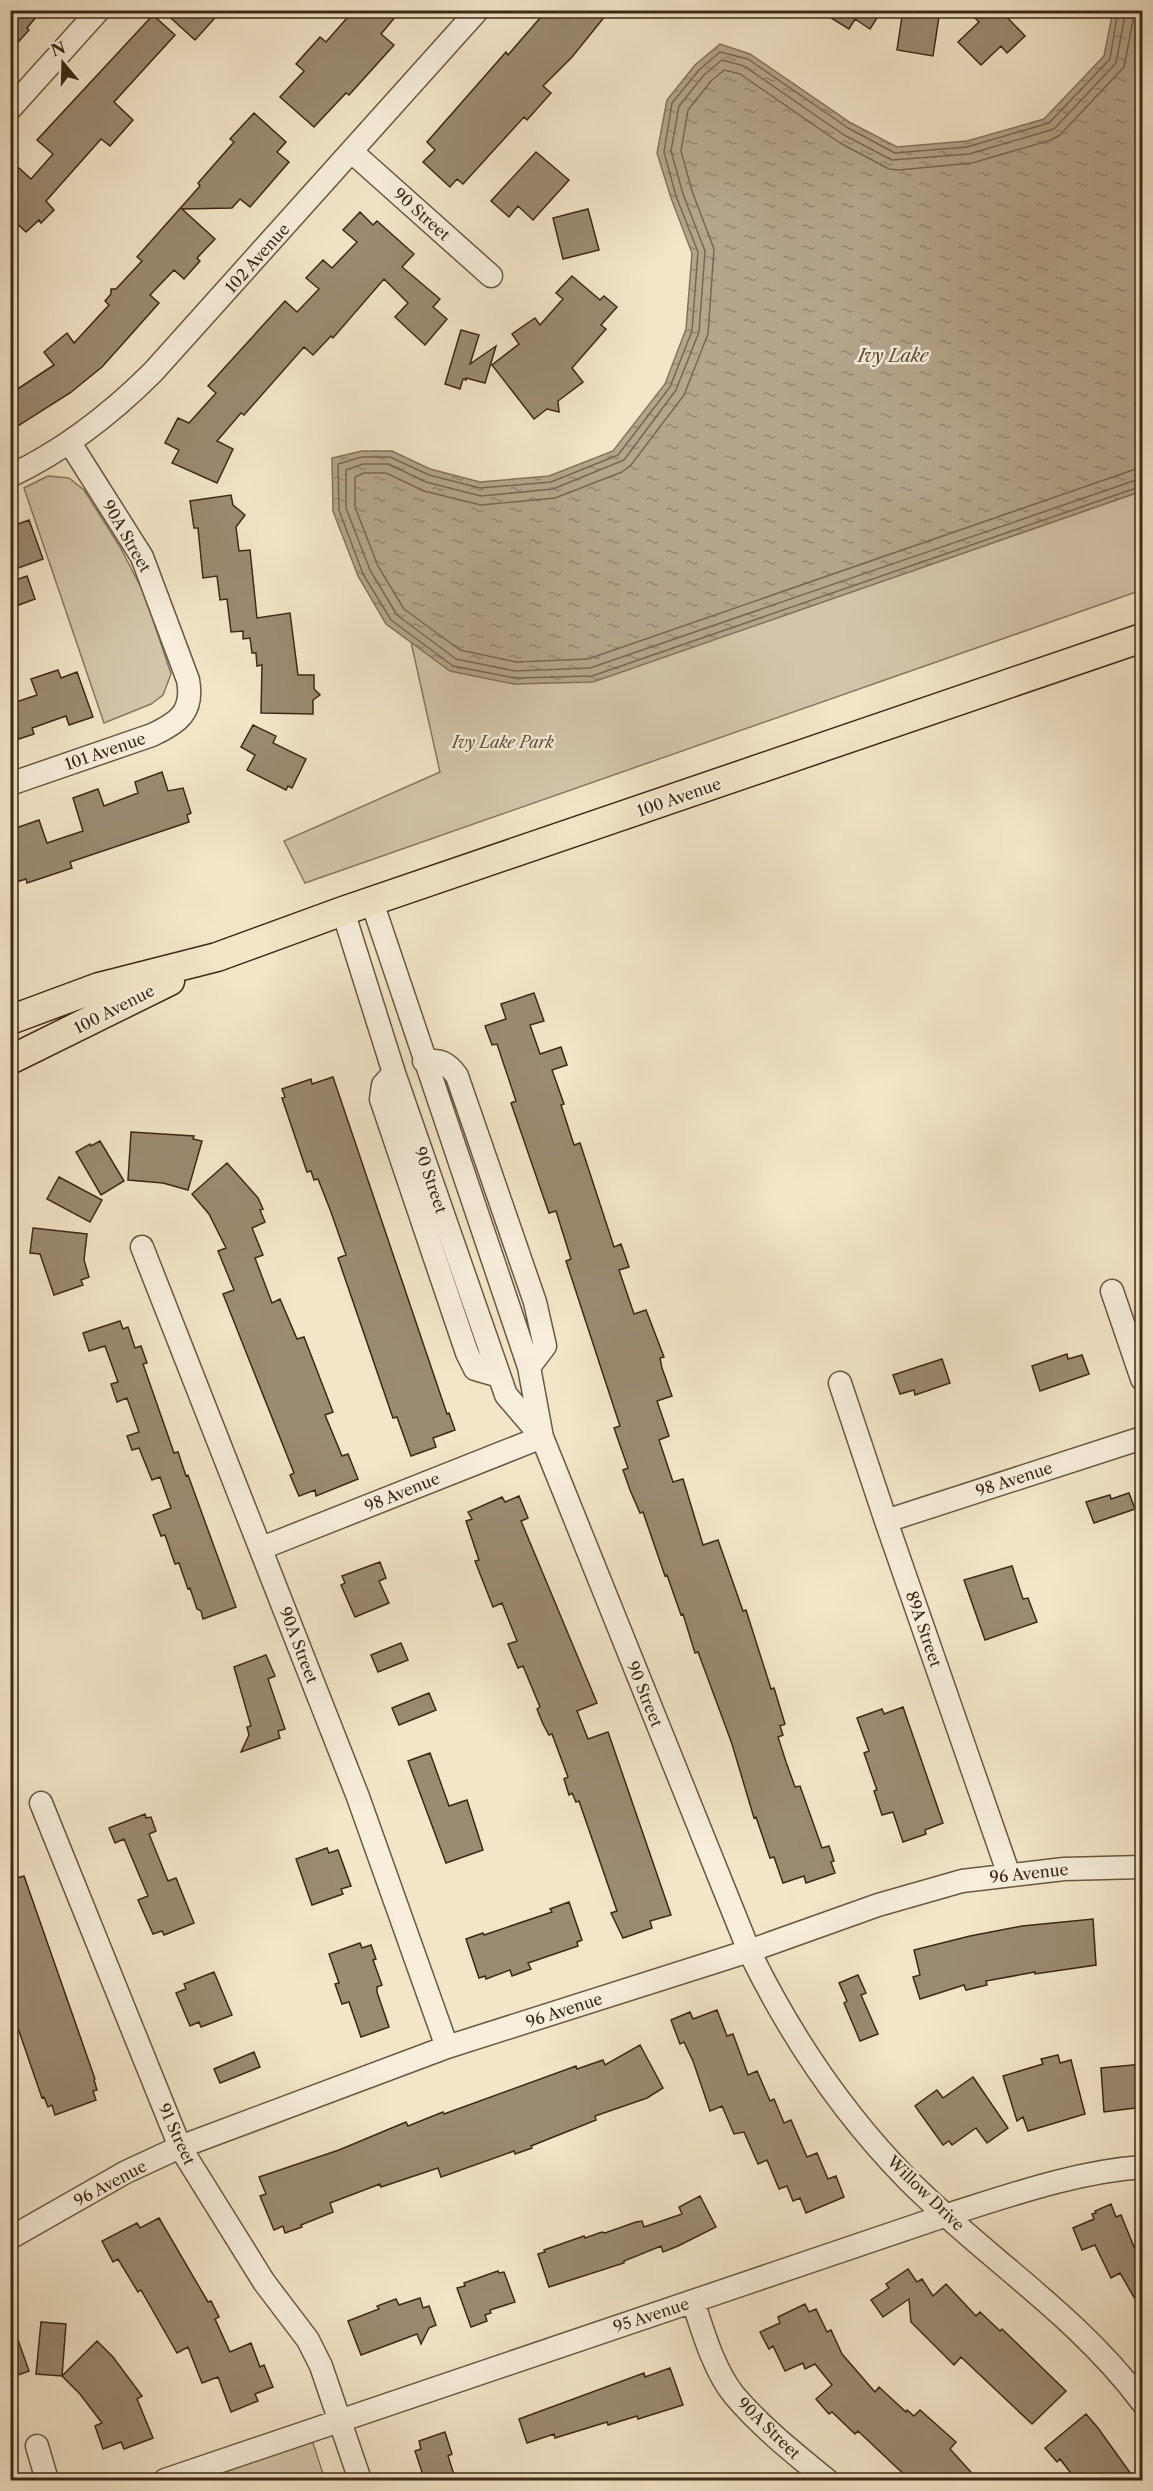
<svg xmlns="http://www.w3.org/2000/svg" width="1153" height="2491" viewBox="0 0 1153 2491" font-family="'Libre Caslon Text',serif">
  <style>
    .green { fill: #d3c5aa; stroke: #887760; stroke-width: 1.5 }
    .water { fill: url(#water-ripples); stroke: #84735c; stroke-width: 1.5 }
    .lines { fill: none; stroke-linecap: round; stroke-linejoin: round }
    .shore { stroke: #786750; stroke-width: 1.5 }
    .building { fill: #9b8b72; stroke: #3c2915; stroke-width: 1.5 }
    .minor-casing { stroke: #6a5842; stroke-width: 25 }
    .major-casing { stroke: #3c2915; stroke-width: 31 }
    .minor { stroke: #f7eedb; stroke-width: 22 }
    .major { stroke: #f2e5c8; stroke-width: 28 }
    .labels { text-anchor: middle; stroke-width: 5; stroke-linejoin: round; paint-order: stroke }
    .street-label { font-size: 16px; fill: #3c2915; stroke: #f7eedb }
    .park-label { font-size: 16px; font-style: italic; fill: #62503a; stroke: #f7eedb }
    .water-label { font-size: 18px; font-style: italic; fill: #604e38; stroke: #f7eedb }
  </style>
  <defs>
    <pattern id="water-ripples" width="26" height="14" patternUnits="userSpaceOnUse" patternTransform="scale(1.5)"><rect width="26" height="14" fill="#b4a58b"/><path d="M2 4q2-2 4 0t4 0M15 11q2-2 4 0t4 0" fill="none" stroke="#948670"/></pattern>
  </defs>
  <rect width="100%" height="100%" fill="#f2e5c8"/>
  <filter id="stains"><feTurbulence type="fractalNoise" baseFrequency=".00333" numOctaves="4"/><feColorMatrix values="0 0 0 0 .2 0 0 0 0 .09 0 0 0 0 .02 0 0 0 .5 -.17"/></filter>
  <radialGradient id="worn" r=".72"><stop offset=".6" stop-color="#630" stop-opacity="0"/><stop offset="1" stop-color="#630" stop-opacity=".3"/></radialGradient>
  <!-- green -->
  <path class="green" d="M 48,476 L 69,478 L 84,490 L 120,547 L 144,593 L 171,674 L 163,695 L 151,704 L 104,723 L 24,488 Z
    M 1142,491 L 1142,590 L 305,883 L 284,841 L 440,772 L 411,642 L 542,683 L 736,632 Z
    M 312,2440 L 325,2480 L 197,2480 Z"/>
  <!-- water -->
  <path class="water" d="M 1113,11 L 1142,11 L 1142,491 L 593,682 L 514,684 L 450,671 L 386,624 L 358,576 L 333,511 L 332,458 L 362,451 L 392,451 L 430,469 L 480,482 L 549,476 L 613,451 L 665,384 L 686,329 L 692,253 L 671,198 L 657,153 L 667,100 L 695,65 L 720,44 L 750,54 L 851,123 L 897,147 L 967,141 L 1044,119 L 1104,56 Z"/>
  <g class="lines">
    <!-- shore -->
    <path class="shore" d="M 1118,10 L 1110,59 L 1049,123 L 967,147 L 895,153 L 848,128 L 748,59 L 720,52 L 699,70 L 672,103 L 664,152 L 676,196 L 698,252 L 692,331 L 670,387 L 618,455 L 551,482 L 480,488 L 429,475 L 390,457 L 362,457 L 338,464 L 339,510 L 363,574 L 391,620 L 453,666 L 515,678 L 592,676 L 1142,486
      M 1126,10 L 1116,63 L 1054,129 L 969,154 L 892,160 L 844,135 L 744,66 L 722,60 L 704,75 L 679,106 L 671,151 L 683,194 L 705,251 L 699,332 L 676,390 L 624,460 L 553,489 L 481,496 L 426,482 L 388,464 L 363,464 L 346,470 L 346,508 L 370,570 L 397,615 L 456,659 L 515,671 L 590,668 L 1142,478
      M 1135,10 L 1124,67 L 1060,135 L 1051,140 L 972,163 L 899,170 L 889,169 L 840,143 L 740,74 L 724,70 L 711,81 L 688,110 L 681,151 L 692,191 L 714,249 L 708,334 L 684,395 L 631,465 L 622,472 L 555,498 L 481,505 L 424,491 L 386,473 L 364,473 L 355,477 L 355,507 L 378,566 L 404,609 L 460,650 L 516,662 L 588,659 L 1133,470 L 1142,469"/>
  </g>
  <!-- building -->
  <path class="building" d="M 10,10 L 42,10 L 27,28 L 29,30 L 10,51 Z
    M 162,10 L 222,10 L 195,40 Z
    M 354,10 L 401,10 L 381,34 L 394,45 L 349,95 L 346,93 L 314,127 L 280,97 L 304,71 L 296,64 L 320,37 L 326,42 Z
    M 547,10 L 610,10 L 572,57 L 543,86 L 551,93 L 527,120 L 524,117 L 463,184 L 457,179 L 450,187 L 423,162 L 435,150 L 427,142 L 506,52 L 508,55 Z
    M 818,10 L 882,10 L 870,29 L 855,19 L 849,29 Z
    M 903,10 L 940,10 L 933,56 L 897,50 Z
    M 967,10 L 1000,10 L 1025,36 L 1007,53 L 1001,46 L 981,65 L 958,42 L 979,22 Z
    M 153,15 L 175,35 L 114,102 L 133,120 L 110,146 L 101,139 L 46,201 L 54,210 L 41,223 L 39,220 L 26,232 L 10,217 L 10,160 L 31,179 L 53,154 L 37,140 Z
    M 254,113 L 286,142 L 277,152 L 289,162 L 250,207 L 240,199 L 232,208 L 182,209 L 215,239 L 197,258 L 200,261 L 184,279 L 174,270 L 150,295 L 159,303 L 102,367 L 70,393 L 10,431 L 10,394 L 54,365 L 44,352 L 67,333 L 74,343 L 109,305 L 105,301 L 111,294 L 111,289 L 116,289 L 142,261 L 137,257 L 200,186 L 198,183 L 234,142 L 230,139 Z
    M 536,152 L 569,180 L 533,220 L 518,206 L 509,217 L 491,201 Z
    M 588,209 L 599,250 L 563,259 L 553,218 Z
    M 360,212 L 373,225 L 377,221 L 414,254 L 402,267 L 440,299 L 433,307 L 447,319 L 425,345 L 395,317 L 408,303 L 384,279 L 333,338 L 331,336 L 313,355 L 304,347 L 244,415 L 241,413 L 217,441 L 233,449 L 217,483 L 172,463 L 179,450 L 165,443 L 178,418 L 189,423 L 216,393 L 208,386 L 285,301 L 297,312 L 319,289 L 306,278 L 323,260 L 332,268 L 357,242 L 343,230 Z
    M 572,276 L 600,300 L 604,296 L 617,307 L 601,325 L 606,329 L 572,368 L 583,382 L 558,401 L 559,412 L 547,409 L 534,419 L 492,365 L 519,344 L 512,334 L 535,318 L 540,325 L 563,299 L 556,293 Z
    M 461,330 L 479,335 L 470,364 L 496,346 L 485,383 L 466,378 L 466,380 L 463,379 L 460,389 L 445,384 Z
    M 231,495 L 233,505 L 245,515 L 236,527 L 239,551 L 250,550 L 257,618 L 290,613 L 298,675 L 314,675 L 314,689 L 320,695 L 313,700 L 313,714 L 261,713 L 262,665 L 257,666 L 256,653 L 252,653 L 250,638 L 243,639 L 243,631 L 231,632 L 227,599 L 220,600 L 217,576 L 203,578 L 198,528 L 194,528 L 190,501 Z
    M 29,520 L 43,559 L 10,571 L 10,527 Z
    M 27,576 L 35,599 L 16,606 L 10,590 L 10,582 Z
    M 58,670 L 61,678 L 77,672 L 93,717 L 69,725 L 66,716 L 32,728 L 34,734 L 10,742 L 10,704 L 37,695 L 31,679 Z
    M 253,725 L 276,736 L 273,743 L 306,759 L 292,788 L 288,786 L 286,790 L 247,770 L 255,755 L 241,747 Z
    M 162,772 L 168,791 L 183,788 L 191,813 L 187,815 L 189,822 L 70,862 L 72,868 L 27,883 L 26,879 L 10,884 L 10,830 L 39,820 L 47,843 L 83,831 L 73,798 L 98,789 L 104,806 L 138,793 L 135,782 Z
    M 534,993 L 544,1021 L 530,1025 L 540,1054 L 561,1047 L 567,1065 L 552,1070 L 564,1104 L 561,1105 L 574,1145 L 580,1143 L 614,1247 L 621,1244 L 629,1267 L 619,1270 L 634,1314 L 646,1310 L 664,1357 L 660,1358 L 662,1368 L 672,1396 L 657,1401 L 669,1436 L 659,1440 L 673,1482 L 683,1479 L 703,1545 L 718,1540 L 743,1611 L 746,1610 L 771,1689 L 774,1688 L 785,1724 L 780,1726 L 783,1735 L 778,1737 L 786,1762 L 795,1787 L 800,1786 L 822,1848 L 829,1846 L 834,1861 L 831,1862 L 835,1873 L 806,1883 L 804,1876 L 783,1883 L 774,1857 L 770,1858 L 756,1817 L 754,1818 L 732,1744 L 707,1676 L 698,1652 L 695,1653 L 683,1614 L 681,1615 L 667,1575 L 665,1576 L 643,1512 L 640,1513 L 630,1490 L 623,1470 L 628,1468 L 614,1428 L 620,1426 L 566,1261 L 571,1259 L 556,1211 L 549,1213 L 543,1196 L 511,1103 L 516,1101 L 497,1044 L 492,1045 L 485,1026 L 506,1019 L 501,1004 Z
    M 333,1077 L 447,1414 L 449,1413 L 455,1430 L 433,1438 L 436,1447 L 411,1456 L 397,1417 L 393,1418 L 338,1258 L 346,1255 L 331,1212 L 318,1179 L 314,1180 L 311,1171 L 307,1172 L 282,1098 L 285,1097 L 282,1089 L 311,1079 L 312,1084 Z
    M 131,1132 L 194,1136 L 193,1139 L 202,1141 L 188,1190 L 163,1183 L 128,1180 Z
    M 100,1141 L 124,1181 L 101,1195 L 76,1152 L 90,1144 L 91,1146 Z
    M 227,1163 L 258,1198 L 263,1209 L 260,1210 L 265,1222 L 252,1228 L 263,1255 L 255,1258 L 272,1303 L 280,1299 L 297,1339 L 304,1337 L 333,1412 L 325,1415 L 342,1456 L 348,1454 L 358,1479 L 316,1496 L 315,1490 L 299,1496 L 290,1475 L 294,1473 L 223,1294 L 234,1290 L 218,1251 L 226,1248 L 209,1214 L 192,1194 Z
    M 59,1177 L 102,1200 L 90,1222 L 47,1199 Z
    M 33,1228 L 87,1234 L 84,1260 L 89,1277 L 81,1280 L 83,1285 L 54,1295 L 40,1254 L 30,1253 Z
    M 120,1321 L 123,1329 L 128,1327 L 135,1348 L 141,1346 L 147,1363 L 143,1364 L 174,1453 L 178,1452 L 186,1476 L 188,1475 L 236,1607 L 203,1619 L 201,1611 L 197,1609 L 190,1588 L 188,1589 L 179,1563 L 175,1564 L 165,1535 L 161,1536 L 153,1515 L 171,1508 L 160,1477 L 152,1480 L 139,1448 L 132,1450 L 127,1436 L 139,1432 L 127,1398 L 117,1402 L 111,1384 L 118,1382 L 105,1346 L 89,1351 L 83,1333 Z
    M 1067,1354 L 1068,1359 L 1082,1355 L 1089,1374 L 1040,1391 L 1032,1366 Z
    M 942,1359 L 950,1383 L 915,1395 L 914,1390 L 900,1394 L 893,1375 Z
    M 1129,1493 L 1135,1509 L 1094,1523 L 1086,1502 L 1110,1495 L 1111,1499 Z
    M 519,1496 L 528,1518 L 521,1521 L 597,1703 L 577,1711 L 588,1739 L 608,1732 L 671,1915 L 650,1921 L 652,1928 L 623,1938 L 611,1913 L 617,1911 L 579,1801 L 576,1802 L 572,1793 L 569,1795 L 564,1779 L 568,1777 L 552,1734 L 549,1735 L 543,1724 L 537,1709 L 540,1707 L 523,1666 L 518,1668 L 508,1644 L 517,1641 L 502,1603 L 493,1607 L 475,1561 L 479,1560 L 466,1521 L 472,1519 L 468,1512 L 502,1497 L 505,1502 Z
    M 380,1562 L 386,1578 L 379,1581 L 389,1603 L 355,1617 L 341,1585 L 345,1583 L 342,1576 Z
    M 1012,1566 L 1023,1599 L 1028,1598 L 1037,1622 L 985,1640 L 964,1580 Z
    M 401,1643 L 408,1660 L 378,1672 L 371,1655 Z
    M 266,1655 L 275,1676 L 268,1679 L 285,1729 L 278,1731 L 280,1738 L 241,1752 L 249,1735 L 247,1727 L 251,1726 L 234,1667 Z
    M 429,1693 L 436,1710 L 399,1725 L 392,1708 Z
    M 903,1707 L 943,1823 L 925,1830 L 926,1834 L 903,1842 L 893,1812 L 882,1815 L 874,1791 L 877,1790 L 864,1753 L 869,1751 L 857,1718 L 882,1709 L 884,1714 Z
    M 430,1753 L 449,1806 L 467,1800 L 483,1850 L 446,1863 L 408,1761 Z
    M 145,1814 L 146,1818 L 151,1817 L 156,1831 L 149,1834 L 168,1881 L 176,1878 L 194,1923 L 164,1935 L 162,1931 L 153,1934 L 138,1900 L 148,1896 L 124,1839 L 115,1843 L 109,1828 Z
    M 327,1848 L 329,1853 L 338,1850 L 351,1886 L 341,1889 L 343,1894 L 312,1905 L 296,1859 Z
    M 24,1876 L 95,2079 L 94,2080 L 97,2090 L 93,2091 L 96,2100 L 55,2115 L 52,2105 L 48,2107 L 44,2097 L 42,2098 L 10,2005 L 10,1880 Z
    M 569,1902 L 582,1940 L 577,1942 L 578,1946 L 528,1963 L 531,1969 L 512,1976 L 510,1970 L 486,1979 L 485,1976 L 479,1978 L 466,1939 L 483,1933 L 484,1935 L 552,1912 L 550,1909 Z
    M 1093,1919 L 1096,1965 L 1035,1974 L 1035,1972 L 986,1981 L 987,1985 L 966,1990 L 964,1985 L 920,1999 L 913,1977 L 920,1975 L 914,1950 L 970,1936 L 1022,1926 Z
    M 360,1943 L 362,1948 L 371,1945 L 376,1959 L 373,1960 L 382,1985 L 377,1987 L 377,1992 L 389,2027 L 361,2037 L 349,2002 L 342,2004 L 335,1984 L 339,1983 L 329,1954 Z
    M 214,1972 L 232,2015 L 201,2027 L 199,2022 L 190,2026 L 176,1993 L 186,1989 L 184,1984 Z
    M 858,1975 L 866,1993 L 861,1995 L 878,2034 L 860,2041 L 844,2003 L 847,2001 L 839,1983 Z
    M 717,2010 L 727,2036 L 733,2034 L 748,2075 L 757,2071 L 770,2101 L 774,2099 L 784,2123 L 791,2120 L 807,2157 L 817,2153 L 828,2179 L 836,2176 L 844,2197 L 806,2213 L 800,2198 L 793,2201 L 787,2186 L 779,2189 L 767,2160 L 758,2164 L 744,2132 L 734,2134 L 722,2106 L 710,2111 L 693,2061 L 684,2042 L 680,2044 L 671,2020 L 690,2012 L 693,2019 Z
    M 640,2045 L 663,2088 L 647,2098 L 595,2116 L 596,2120 L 531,2146 L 532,2148 L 515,2154 L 514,2151 L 441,2177 L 438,2168 L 381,2187 L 380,2184 L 330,2203 L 333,2212 L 301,2225 L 302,2227 L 285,2233 L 283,2226 L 274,2230 L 260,2196 L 266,2194 L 259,2177 L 339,2150 L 406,2122 L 408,2126 L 443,2112 L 444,2114 L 576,2066 L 577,2069 L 603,2060 L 605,2065 Z
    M 254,2052 L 260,2067 L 220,2083 L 214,2069 Z
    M 1058,2055 L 1060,2063 L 1071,2060 L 1085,2114 L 1028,2131 L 1023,2117 L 1017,2121 L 1003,2076 L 1043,2064 L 1041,2059 Z
    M 1143,2064 L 1143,2107 L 1104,2112 L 1101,2068 Z
    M 973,2077 L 1008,2128 L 987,2143 L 976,2128 L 952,2145 L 949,2141 L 943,2145 L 915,2106 L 937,2090 L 943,2098 Z
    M 700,2196 L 716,2227 L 678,2246 L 663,2252 L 661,2246 L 624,2261 L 624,2263 L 549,2287 L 538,2254 L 545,2252 L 544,2250 L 584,2236 L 585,2238 L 602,2232 L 605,2233 L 636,2222 L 642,2221 L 644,2227 L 682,2214 L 679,2207 Z
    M 1111,2204 L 1116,2217 L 1121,2215 L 1134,2247 L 1143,2242 L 1143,2313 L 1120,2273 L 1111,2278 L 1095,2245 L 1082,2250 L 1073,2228 L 1094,2219 L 1092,2214 L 1096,2213 L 1095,2211 Z
    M 159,2218 L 208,2302 L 211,2301 L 219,2317 L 215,2319 L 230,2352 L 251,2343 L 260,2367 L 264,2365 L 273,2387 L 255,2394 L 258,2401 L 231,2412 L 218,2377 L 202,2383 L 188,2347 L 177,2353 L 141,2290 L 138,2292 L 118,2259 L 113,2262 L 102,2241 L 137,2223 L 140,2228 Z
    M 908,2269 L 917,2282 L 922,2279 L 933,2296 L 946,2284 L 976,2316 L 980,2312 L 1000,2331 L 1002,2329 L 1066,2391 L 1032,2424 L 961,2357 L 954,2365 L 911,2322 L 909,2299 L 883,2317 L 871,2300 L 889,2288 L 886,2284 Z
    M 498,2271 L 499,2273 L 504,2272 L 515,2302 L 490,2310 L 491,2313 L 485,2315 L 487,2321 L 471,2327 L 457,2288 L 465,2286 L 464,2283 Z
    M 420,2298 L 423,2308 L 429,2306 L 436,2325 L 429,2328 L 421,2344 L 417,2334 L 361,2355 L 348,2321 L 379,2309 L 377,2306 L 396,2299 L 399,2305 Z
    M 805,2304 L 809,2312 L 816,2309 L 827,2332 L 831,2330 L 842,2354 L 875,2392 L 879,2387 L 906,2412 L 907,2410 L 914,2416 L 920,2410 L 956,2442 L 950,2449 L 979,2481 L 911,2481 L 858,2431 L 855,2434 L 832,2412 L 829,2414 L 816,2399 L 832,2385 L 815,2364 L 805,2369 L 803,2363 L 785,2371 L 773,2346 L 769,2349 L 760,2332 L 780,2323 L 778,2317 Z
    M 41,2322 L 66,2324 L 62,2376 L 36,2374 Z
    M 10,2326 L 13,2326 L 29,2371 L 10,2378 Z
    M 97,2341 L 113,2357 L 142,2396 L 137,2399 L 153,2438 L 124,2449 L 121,2442 L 103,2449 L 95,2426 L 102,2423 L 80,2394 L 62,2376 Z
    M 670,2368 L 683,2405 L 638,2419 L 637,2416 L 608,2425 L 607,2422 L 555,2438 L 554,2434 L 527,2443 L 519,2419 L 644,2373 L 645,2377 Z
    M 1086,2414 L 1098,2428 L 1136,2481 L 1077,2481 L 1060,2459 L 1057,2462 L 1045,2448 Z
    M 445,2432 L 452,2454 L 448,2456 L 456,2481 L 425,2481 L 415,2451 L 421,2449 L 419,2441 Z"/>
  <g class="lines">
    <defs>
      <path id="minor" d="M 10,109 L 99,10
        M 352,152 L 491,276
        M 10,476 C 65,450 110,415 153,372 L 478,10
        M 10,784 L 152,735 C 178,723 194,712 188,680 L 142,557 L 70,443
        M 372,902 L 529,1367 L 542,1437 L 749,1951 C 790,2035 843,2114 909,2181 C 985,2257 1077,2315 1142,2402
        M 343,911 L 394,1073 L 506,1395 L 542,1437
        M 424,1061 C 441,1060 447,1062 457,1076 L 535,1302 L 545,1346 L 529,1367
        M 394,1073 L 383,1085 L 381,1099 L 467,1353 L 475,1369 L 499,1376
        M 142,1247 L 358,1797 L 447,2047
        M 1112,1291 L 1142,1379
        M 840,1383 L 886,1521 L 1009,1875
        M 886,1521 L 1142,1438
        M 262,1548 L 542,1437
        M 41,1803 L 180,2147 L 264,2282 L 308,2340 L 321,2366 L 360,2480
        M 10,2238 L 126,2172 L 180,2147 L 447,2047 L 749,1951 L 878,1905 L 962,1881 L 1064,1869 L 1142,1867
        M 693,2301 C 703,2332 714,2370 734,2395 C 761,2427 795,2454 827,2480
        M 37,2446 L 47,2480
        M 165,2480 L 947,2215 C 1011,2195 1075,2172 1142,2167"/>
      <path id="major" d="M 10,1020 L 99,987 L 217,957 L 343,911 L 1142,638
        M 10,1060 L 170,981"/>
    </defs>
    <!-- minor casing -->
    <use href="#minor" class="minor-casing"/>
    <!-- major casing -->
    <use href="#major" class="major-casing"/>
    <!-- minor -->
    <use href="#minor" class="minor"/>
    <!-- major -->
    <use href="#major" class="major"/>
  </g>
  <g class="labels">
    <!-- street labels -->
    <g class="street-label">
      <text transform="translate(422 214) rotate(42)" y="6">90 Street</text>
      <text transform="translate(257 258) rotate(-48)" y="6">102 Avenue</text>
      <text transform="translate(127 536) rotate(60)" y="6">90A Street</text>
      <text transform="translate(105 751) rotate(-19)" y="6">101 Avenue</text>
      <text transform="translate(679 797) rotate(-19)" y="6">100 Avenue</text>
      <text transform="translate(114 1009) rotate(-27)" y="6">100 Avenue</text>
      <text transform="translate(431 1180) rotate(71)" y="6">90 Street</text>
      <text transform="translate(1014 1479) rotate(-18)" y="6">98 Avenue</text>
      <text transform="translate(402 1492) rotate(-22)" y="6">98 Avenue</text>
      <text transform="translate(924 1629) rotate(71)" y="6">89A Street</text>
      <text transform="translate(299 1645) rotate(69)" y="6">90A Street</text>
      <text transform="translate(645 1694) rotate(68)" y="6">90 Street</text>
      <text transform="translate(1029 1873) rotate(-6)" y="6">96 Avenue</text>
      <text transform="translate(564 2010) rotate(-18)" y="6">96 Avenue</text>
      <text transform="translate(177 2134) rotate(65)" y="6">91 Street</text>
      <text transform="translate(110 2183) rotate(-28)" y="6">96 Avenue</text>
      <text transform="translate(926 2193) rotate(44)" y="6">Willow Drive</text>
      <text transform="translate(651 2315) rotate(-18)" y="6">95 Avenue</text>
      <text transform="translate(769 2428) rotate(44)" y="6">90A Street</text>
    </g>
    <!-- park labels -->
    <g class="park-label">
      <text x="503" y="748">Ivy Lake Park</text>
    </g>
    <!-- water labels -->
    <g class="water-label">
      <text x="893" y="362">Ivy Lake</text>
    </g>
  </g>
  <!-- margin -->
  <rect width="1153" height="2491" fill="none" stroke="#f2e5c8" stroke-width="36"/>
  <rect x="12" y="12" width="1129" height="2467" fill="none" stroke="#3c2915" stroke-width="3"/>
  <rect x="18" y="18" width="1117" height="2455" fill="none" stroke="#3c2915" stroke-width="1.5"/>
  <!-- north arrow -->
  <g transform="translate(63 63) rotate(341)" stroke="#f7eedb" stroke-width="4.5" paint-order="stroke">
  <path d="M0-4.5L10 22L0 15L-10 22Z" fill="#3c2915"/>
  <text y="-9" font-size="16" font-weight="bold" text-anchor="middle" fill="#3c2915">N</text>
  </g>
  <rect width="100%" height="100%" filter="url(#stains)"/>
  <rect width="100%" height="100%" fill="url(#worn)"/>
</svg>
